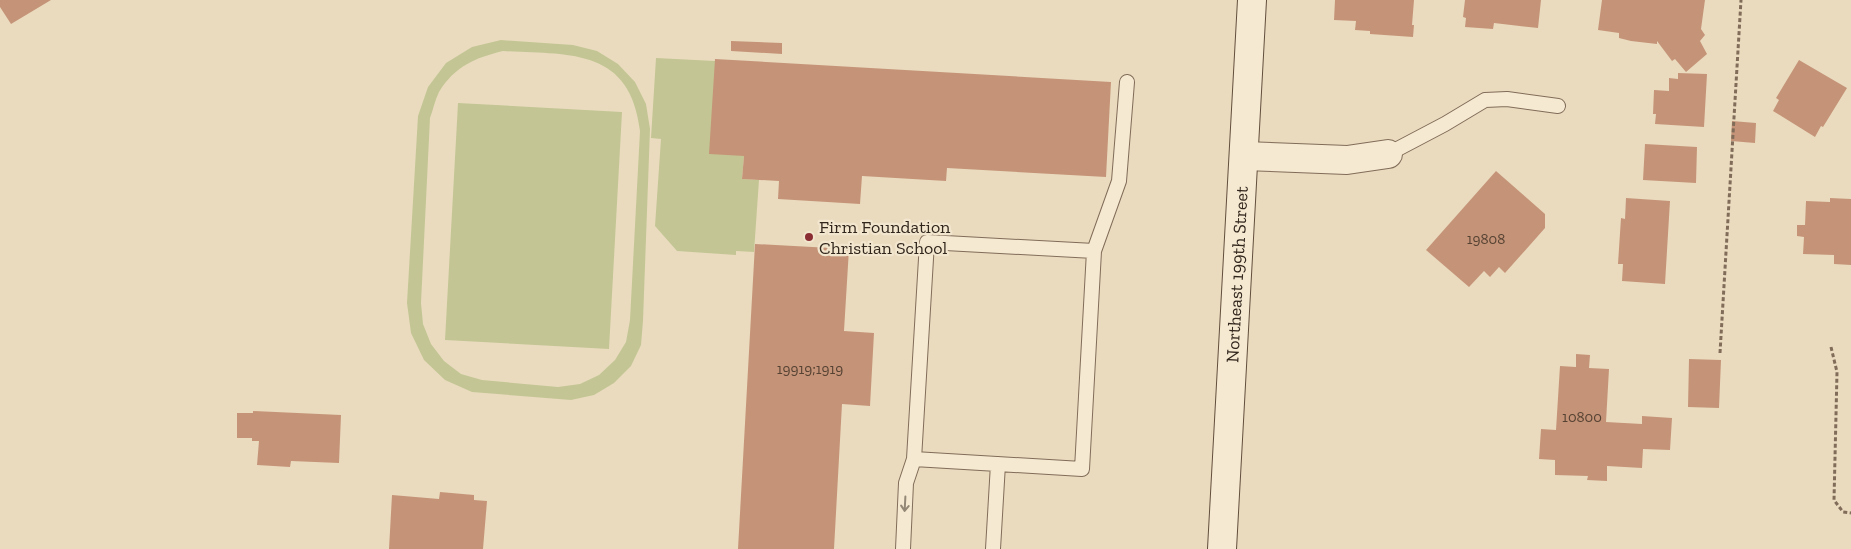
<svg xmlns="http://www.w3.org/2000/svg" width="1851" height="549" viewBox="0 0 1851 549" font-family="'Zilla Slab',serif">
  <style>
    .green { fill: #c3c694; fill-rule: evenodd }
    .building { fill: #c59478 }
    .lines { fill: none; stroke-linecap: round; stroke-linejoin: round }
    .lane-casing { stroke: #816c59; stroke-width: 16 }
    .street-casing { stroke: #816c59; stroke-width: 30 }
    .secondary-casing { stroke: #624e3c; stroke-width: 30 }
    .path { stroke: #816c59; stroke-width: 3; stroke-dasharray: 4 2.5; stroke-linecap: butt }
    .lane { stroke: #f5e9d1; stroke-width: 14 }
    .street { stroke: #f5e9d1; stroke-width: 28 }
    .secondary { stroke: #f5e9d1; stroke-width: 28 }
    .oneway { stroke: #938876 }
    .poi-dot { fill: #8b2e33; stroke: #f2e6ce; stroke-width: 2 }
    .labels { text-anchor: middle; stroke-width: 4.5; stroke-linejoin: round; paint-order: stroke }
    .number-label { font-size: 15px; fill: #564233 }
    .poi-label { font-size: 18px; fill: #31261c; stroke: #f2e6ce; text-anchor: start }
    .street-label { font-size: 18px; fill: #31261c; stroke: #f2e6ce }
  </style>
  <rect width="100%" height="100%" fill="#eadbbf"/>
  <!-- green -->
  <path class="green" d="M 501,40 L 573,45 L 597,51 L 618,64 L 635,82 L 646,104 L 650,129 L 643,321 L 641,345 L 631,366 L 614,383 L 594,395 L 571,400 L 472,392 L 445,380 L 424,360 L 411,333 L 407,303 L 418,116 L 428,87 L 446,63 L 472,47 ZM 503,51 C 569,55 630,47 640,131 L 630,320 L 626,342 L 615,360 L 599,375 L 580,384 L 558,387 L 482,380 L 461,374 L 444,361 L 431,344 L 423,324 L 421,303 L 430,118 C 433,110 435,100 439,92 C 455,66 475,58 503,51 Z
    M 656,58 L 715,61 L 744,156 L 742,179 L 759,180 L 754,252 L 736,251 L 736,255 L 677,251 L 655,226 L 661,139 L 651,138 Z
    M 458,103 L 622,112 L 609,349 L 445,340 Z"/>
  <!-- building -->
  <path class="building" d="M 0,0 L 51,0 L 11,24 L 0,7 Z
    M 1335,0 L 1414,0 L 1412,25 L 1414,25 L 1413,37 L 1370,34 L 1370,31 L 1355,30 L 1356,21 L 1334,20 Z
    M 1465,0 L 1541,0 L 1538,28 L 1494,23 L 1493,29 L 1465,27 L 1466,18 L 1463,17 Z
    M 1602,0 L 1705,0 L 1701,29 L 1705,35 L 1700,41 L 1707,54 L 1686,72 L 1675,59 L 1672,61 L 1657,41 L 1657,44 L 1631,41 L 1619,38 L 1619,33 L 1598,30 Z
    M 731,41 L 782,43 L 782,54 L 731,51 Z
    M 715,59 L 1111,82 L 1106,177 L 947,168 L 946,181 L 862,176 L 860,204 L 778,199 L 779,181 L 742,179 L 744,156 L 709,154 Z
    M 1799,60 L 1847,88 L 1823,127 L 1821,126 L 1815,137 L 1773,111 L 1779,100 L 1776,98 Z
    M 1678,73 L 1707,74 L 1704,127 L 1655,124 L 1656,114 L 1653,114 L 1654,90 L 1669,91 L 1669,78 L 1678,79 Z
    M 1732,121 L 1756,123 L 1755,143 L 1731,141 Z
    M 1645,144 L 1697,147 L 1696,183 L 1643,180 Z
    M 1496,171 L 1545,214 L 1545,228 L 1505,273 L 1499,267 L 1490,277 L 1484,271 L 1469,287 L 1426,250 Z
    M 1626,198 L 1670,201 L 1665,284 L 1622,281 L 1623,264 L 1618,264 L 1621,218 L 1625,219 Z
    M 1830,198 L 1851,199 L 1851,265 L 1834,264 L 1834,255 L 1803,254 L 1804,237 L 1797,236 L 1797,225 L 1805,225 L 1806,201 L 1830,202 Z
    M 755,244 L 849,249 L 844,331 L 874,333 L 870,406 L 842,404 L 834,549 L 738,549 Z
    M 1576,354 L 1590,355 L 1589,368 L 1609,369 L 1606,422 L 1642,424 L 1642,416 L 1672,418 L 1670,450 L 1643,449 L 1642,468 L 1607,466 L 1607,481 L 1587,480 L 1588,476 L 1555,475 L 1555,460 L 1539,459 L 1541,429 L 1556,430 L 1560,366 L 1576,367 Z
    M 1689,359 L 1721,360 L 1719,408 L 1688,407 Z
    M 253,411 L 341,415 L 339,463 L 291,461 L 290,467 L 257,465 L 259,441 L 252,441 L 252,438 L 237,438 L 237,413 L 253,413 Z
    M 440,492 L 474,495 L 474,500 L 487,501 L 483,549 L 389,549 L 392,495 L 439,499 Z"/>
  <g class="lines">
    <defs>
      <path id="lane" d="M 1388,154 L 1445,124 L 1485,100 L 1507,99 L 1558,106
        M 1094,251 L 1119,181 L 1127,82
        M 903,549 L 906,483 L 914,459 L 927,242 L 1094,251 L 1082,469 L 914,459
        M 993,549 L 998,464"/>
      <path id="street" d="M 1244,156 L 1347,160 L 1388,154"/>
      <g id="secondary">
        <path id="s1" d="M 1222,549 L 1252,0"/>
      </g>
    </defs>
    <!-- lane casing -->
    <use href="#lane" class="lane-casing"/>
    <!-- street casing -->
    <use href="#street" class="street-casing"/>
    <!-- secondary casing -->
    <use href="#secondary" class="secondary-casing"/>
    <!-- path -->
    <path class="path" d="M 1831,347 L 1837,372 L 1834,500 L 1843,512 L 1851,513
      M 1720,353 L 1741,0"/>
    <!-- lane -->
    <use href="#lane" class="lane"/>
    <!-- street -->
    <use href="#street" class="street"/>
    <!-- secondary -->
    <use href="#secondary" class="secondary"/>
  </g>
  <!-- one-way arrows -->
  <defs><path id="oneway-shaft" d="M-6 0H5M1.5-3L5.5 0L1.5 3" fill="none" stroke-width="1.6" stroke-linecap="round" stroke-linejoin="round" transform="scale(1.25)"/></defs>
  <use class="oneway" href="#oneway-shaft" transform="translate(905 504) rotate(93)"/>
  <!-- markers -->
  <circle class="poi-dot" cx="809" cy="237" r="5"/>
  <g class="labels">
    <!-- number labels -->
    <g class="number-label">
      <text x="1486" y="244">19808</text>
      <text x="810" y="374">19919;1919</text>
      <text x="1582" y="422">10800</text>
    </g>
    <!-- poi labels -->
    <g class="poi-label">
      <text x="819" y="233">Firm Foundation<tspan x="819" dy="21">Christian School</tspan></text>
    </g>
    <!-- street labels -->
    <g class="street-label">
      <text dy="6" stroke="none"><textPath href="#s1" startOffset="275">Northeast 199th Street</textPath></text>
    </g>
  </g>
</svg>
